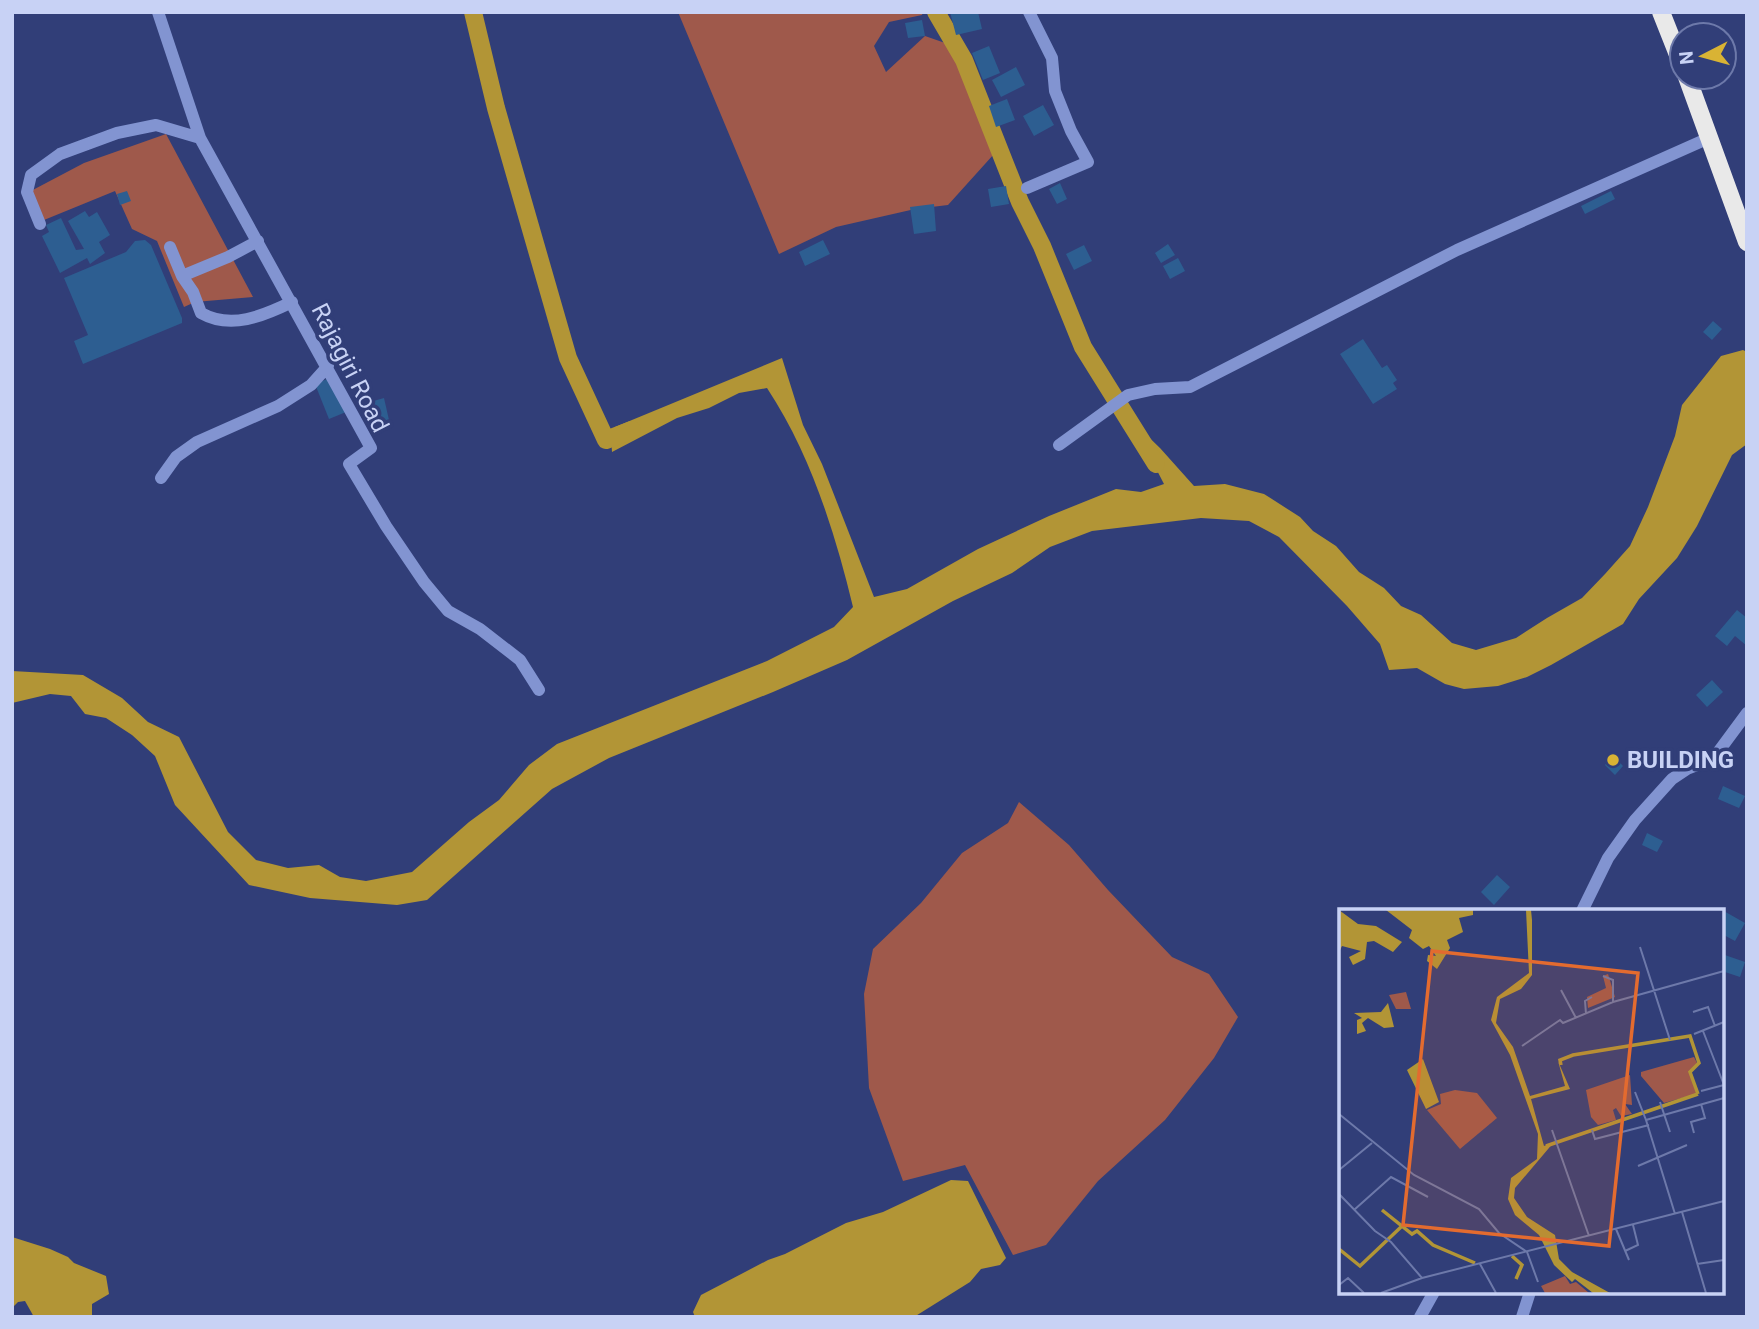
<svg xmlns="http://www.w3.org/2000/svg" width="1759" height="1329" viewBox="0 0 1759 1329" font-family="Roboto,sans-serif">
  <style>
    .green { fill: #9f594b }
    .water { fill: #b29536 }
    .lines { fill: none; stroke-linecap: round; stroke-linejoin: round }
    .canal { stroke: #b29536; stroke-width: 18 }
    .building { fill: #2d5e91 }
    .minor { stroke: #8294d1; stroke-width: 12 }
    .major { stroke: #e9e9e9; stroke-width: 18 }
    .poi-dot { fill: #d9b334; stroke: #313e78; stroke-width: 2.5 }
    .labels { text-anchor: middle; stroke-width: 7; stroke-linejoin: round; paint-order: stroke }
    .street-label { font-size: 24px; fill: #c8d2f5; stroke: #313e78 }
    .poi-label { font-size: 24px; font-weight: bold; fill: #c8d2f5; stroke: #313e78; text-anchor: start }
    .inset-river { fill: none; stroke: #b29536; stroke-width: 3.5 }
    .inset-road { fill: none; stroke: #6d79aa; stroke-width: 2 }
    .view { fill: #e36b2f; fill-opacity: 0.15; stroke: #e36b2f; stroke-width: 3.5 }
    .inset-edge { fill: none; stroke: #c8d2f5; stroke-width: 3.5 }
  </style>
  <rect width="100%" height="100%" fill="#313e78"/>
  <!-- green -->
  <path class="green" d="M 678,12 L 923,12 L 922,15 L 889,22 L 874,46 L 886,72 L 925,36 L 948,44 L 990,136 L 994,154 L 948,205 L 915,209 L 836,227 L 779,254 Z
    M 166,134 L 253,297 L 195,302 L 184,307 L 157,241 L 132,229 L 115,191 L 44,220 L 29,192 L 84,163 Z
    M 1019,802 L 1069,845 L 1108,890 L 1172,957 L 1209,974 L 1238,1017 L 1214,1058 L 1165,1120 L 1098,1181 L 1046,1245 L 1013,1255 L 965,1165 L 903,1181 L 869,1088 L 864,994 L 873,949 L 921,903 L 962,853 L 1008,823 Z"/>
  <!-- water -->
  <path class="water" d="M 1743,350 L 1747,352 L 1747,444 L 1732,455 L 1697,526 L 1677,558 L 1639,599 L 1623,624 L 1551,665 L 1527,677 L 1498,686 L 1464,689 L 1445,684 L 1417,668 L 1389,670 L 1380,644 L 1347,606 L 1279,537 L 1249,521 L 1201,518 L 1092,531 L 1050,547 L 1012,573 L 953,601 L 847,660 L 773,692 L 609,758 L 552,789 L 427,900 L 397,905 L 310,898 L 249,885 L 175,805 L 155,756 L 132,735 L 106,718 L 85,714 L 71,696 L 50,694 L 12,703 L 12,671 L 83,675 L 122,698 L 148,722 L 179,737 L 228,832 L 256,860 L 288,868 L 319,865 L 340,877 L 366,881 L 412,872 L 469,822 L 499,800 L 529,765 L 557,744 L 767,661 L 834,627 L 853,607 C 835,532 810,453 767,388 L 739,393 L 709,408 L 677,418 L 612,452 L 611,438 L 615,427 L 782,358 L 803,425 L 822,464 L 874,597 L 907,589 L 978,549 L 1049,516 L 1116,489 L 1141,492 L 1164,484 L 1131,420 L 1160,448 L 1194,486 L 1225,484 L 1264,494 L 1300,517 L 1313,531 L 1336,546 L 1359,572 L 1384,588 L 1401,606 L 1421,615 L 1452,643 L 1476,650 L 1516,638 L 1547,618 L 1582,598 L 1605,574 L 1630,546 L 1648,507 L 1675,436 L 1682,405 L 1721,356 Z
    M 951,1180 L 968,1181 L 1006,1258 L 1000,1265 L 981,1269 L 970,1282 L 914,1317 L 695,1317 L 693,1312 L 701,1295 L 768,1260 L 785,1254 L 846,1223 L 883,1212 Z
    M 12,1237 L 50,1249 L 68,1257 L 74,1263 L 106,1276 L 109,1294 L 92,1304 L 92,1317 L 34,1317 L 25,1301 L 18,1302 L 12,1308 Z"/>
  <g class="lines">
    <!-- canal -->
    <path class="canal" d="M 473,12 L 496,108 L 568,358 L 606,440 L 632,430
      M 936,12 L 964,60 L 1020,202 L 1042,246 L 1083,347 L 1156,464"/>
  </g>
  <!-- building -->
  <path class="building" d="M 950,12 L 978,12 L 982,29 L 956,35 Z
    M 922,20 L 925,36 L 908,38 L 905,23 Z
    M 989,46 L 1000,73 L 983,80 L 972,53 Z
    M 1016,67 L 1025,85 L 1001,97 L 992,80 Z
    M 1007,99 L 1015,120 L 996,127 L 989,106 Z
    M 1043,105 L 1054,125 L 1034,136 L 1023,116 Z
    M 1060,183 L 1067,199 L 1057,204 L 1049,189 Z
    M 1006,186 L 1009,204 L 991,207 L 988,189 Z
    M 127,191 L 131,201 L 120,205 L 117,194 Z
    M 1611,191 L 1615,199 L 1585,214 L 1581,206 Z
    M 934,204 L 936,231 L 914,234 L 910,207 Z
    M 85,211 L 89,217 L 97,212 L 110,235 L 99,242 L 105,253 L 90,264 L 87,258 L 60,273 L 42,236 L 49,232 L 46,225 L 61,218 L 76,250 L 84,249 L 68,221 Z
    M 145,240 L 151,245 L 182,318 L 182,323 L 83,364 L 74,341 L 88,335 L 64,278 L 126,252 L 135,241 Z
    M 823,240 L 830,254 L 805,266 L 799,252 Z
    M 1168,244 L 1175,255 L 1161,263 L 1155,253 Z
    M 1084,245 L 1092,261 L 1074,270 L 1066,254 Z
    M 1178,258 L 1185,271 L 1170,279 L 1163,266 Z
    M 1713,321 L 1722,329 L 1712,340 L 1703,332 Z
    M 1363,339 L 1382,368 L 1387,365 L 1397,380 L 1393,383 L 1397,389 L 1373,404 L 1340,354 Z
    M 332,377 L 346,412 L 329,419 L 315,384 Z
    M 384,398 L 389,420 L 376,423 L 370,402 Z
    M 1737,610 L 1747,618 L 1745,623 L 1747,625 L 1747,646 L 1735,636 L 1727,646 L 1715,636 Z
    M 1712,680 L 1723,692 L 1707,707 L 1696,695 Z
    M 1613,755 L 1623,766 L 1615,775 L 1605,765 Z
    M 1723,786 L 1745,796 L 1739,808 L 1718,799 Z
    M 1647,833 L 1663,841 L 1657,852 L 1642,845 Z
    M 1497,875 L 1510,887 L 1494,905 L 1481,892 Z
    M 1722,910 L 1745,923 L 1735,941 L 1722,934 Z
    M 1722,954 L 1745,962 L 1740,977 L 1722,971 Z"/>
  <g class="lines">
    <!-- minor -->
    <path class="minor" d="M 158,12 L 200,138 L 371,448 L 349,464 L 386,526 L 424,582 L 448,611 L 480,629 L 520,660 L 539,690
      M 1027,188 L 1088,162 L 1071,131 L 1055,91 L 1052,58 L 1029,12
      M 40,224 L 27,192 L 31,175 L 60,154 L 117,133 L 156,125 L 200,138
      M 170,247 L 182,276 L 228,257 L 258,241
      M 182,276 L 193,292 L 201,313 C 231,330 263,316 292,302
      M 1059,445 L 1128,395 L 1155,389 L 1190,387 L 1457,250 L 1709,138
      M 161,478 L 176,457 L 197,442 L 278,406 L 311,385 L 328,366
      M 1582,911 L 1608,858 L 1635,820 L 1672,779 L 1687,769 L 1713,759 L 1747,713
      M 1420,1317 L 1434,1292
      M 1522,1317 L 1530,1292"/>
    <!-- major -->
    <path class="major" d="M 1661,12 L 1682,65
      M 1687,77 L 1747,242"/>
  </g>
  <!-- markers -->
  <circle class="poi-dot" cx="1613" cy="760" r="7"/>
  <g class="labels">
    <!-- street labels -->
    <g class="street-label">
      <text transform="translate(350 368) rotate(63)" y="8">Rajagiri Road</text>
    </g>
    <!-- poi labels -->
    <g class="poi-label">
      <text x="1627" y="768">BUILDING</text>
    </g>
  </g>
  <!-- overview -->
  <g transform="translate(1339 909)">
    <rect width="385" height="385" fill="#313e78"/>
    <path d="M 269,65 L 276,88 L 249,99 L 248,88 L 267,79 L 264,67 ZM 67,83 L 72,100 L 57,100 L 50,86 ZM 355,148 L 359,156 L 352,162 L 359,184 L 350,187 L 325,194 L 302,167 L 302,163 ZM 291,166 L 293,196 L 286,195 L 293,205 L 282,207 L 277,199 L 274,201 L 277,211 L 259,216 L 252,208 L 247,181 ZM 116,181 L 138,184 L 158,209 L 121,240 L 88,201 L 102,195 L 101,185 ZM 226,367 L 231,375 L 237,373 L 250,384 L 206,384 L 202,377 Z" fill="#9f594b"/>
    <path d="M 0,1 L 19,15 L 37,17 L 63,33 L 54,43 L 35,32 L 28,33 L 26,50 L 14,56 L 10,48 L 22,42 L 3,37 L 0,43 ZM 47,1 L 134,1 L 134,6 L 120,9 L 124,23 L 108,31 L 111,39 L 98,60 L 88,52 L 89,46 L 97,47 L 90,37 L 84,40 L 70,29 L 73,21 ZM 187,1 L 192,1 L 193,11 L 193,66 L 182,80 L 161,90 L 157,114 L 174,138 L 191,187 L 226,177 L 219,152 L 231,180 L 192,190 L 205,237 L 215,233 L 176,279 L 175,289 L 188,308 L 216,326 L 220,350 L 233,363 L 271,384 L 254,384 L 236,370 L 233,373 L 215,356 L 200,326 L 176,306 L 169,290 L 172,269 L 198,250 L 199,225 L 171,146 L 152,111 L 158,88 L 190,64 ZM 49,94 L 55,118 L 45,119 L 29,109 L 23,114 L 27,122 L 18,125 L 18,111 L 23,109 L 15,104 L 42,103 ZM 84,150 L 100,193 L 87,200 L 68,161 Z" fill="#b29536"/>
    <path class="inset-river" d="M 222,156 L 221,151 L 234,146 L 351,127 L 360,154 L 351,163 L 359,185M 207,237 L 359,185M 43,301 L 73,325 L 78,322 L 94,336 L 136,354M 0,340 L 21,357 L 62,318M 173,347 L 183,356 L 177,370"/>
    <path class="inset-road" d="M 301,38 L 331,131M 264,67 L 274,71 L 274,93M 222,81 L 237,109M 354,103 L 369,98 L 376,117M 247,105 L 246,92 L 253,88M 364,122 L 385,176M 355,125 L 385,113M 183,137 L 221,111 L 224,114 L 274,93 L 385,62M 362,182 L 385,176M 296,183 L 307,211M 321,193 L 331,223M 0,205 L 75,266 L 140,300 L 160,324 L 188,343 L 199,373M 213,221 L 250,327M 253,221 L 256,230 L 310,216M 355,224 L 352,213 L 366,209 L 362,195M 299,257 L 348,236M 0,261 L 33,234M 0,285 L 36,322 L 52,333 L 83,369M 15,301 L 52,268 L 89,288M 343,303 L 367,384M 336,305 L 307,211 L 385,189M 277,320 L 290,351M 286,342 L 299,336 L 294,316M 141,355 L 157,384M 358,355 L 385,351M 0,376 L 9,369 L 25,384M 42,384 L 83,369 L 385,292"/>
    <path class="view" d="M 93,42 L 299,64 L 270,337 L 64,316 Z"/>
    <rect width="385" height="385" class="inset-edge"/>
  </g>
  <!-- border -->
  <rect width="1759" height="1329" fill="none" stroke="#c8d2f5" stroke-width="28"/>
  <!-- north arrow -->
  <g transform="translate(1703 56) rotate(264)"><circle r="33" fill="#313e78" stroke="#6d79aa" stroke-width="2"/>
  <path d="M0-5L12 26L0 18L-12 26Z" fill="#d9b334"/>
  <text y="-10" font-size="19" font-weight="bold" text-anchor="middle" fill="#c8d2f5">N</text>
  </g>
</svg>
